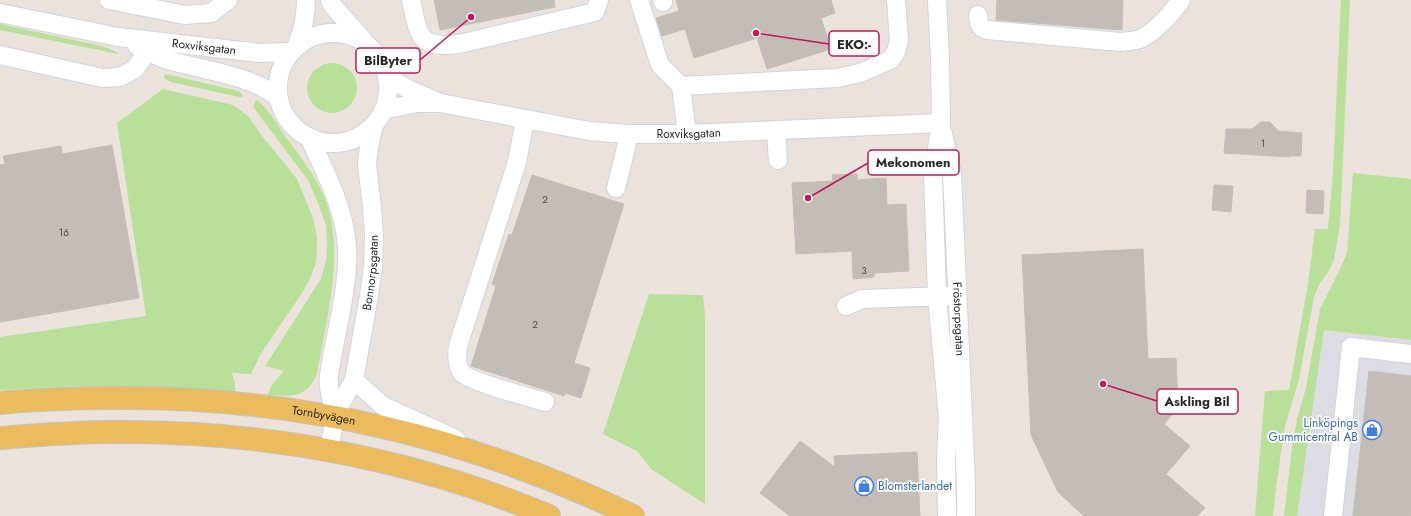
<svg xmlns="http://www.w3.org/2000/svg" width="1411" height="516" viewBox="0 0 1411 516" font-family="Jost,sans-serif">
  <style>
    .industrial { fill: #dddbe3 }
    .green { fill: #b9e098 }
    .building { fill: #c3bcb7; stroke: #c6beb5 }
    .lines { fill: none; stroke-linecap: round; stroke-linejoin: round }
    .minor-casing { stroke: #d0d5e1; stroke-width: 20 }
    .major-casing { stroke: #c3c3c3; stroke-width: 24 }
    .minor { stroke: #fff; stroke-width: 18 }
    .major { stroke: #ecbb5e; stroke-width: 22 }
    .labels { text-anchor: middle; stroke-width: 3.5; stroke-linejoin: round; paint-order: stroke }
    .number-label { font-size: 10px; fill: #504e4c }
    .street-label { font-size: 12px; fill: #292929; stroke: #fff }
    .shop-label { font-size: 12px; fill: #366cbe; stroke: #fff; text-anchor: end }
    .leader { fill: none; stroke: #c2185b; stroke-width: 1.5 }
    .callout-dot { fill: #c2185b; stroke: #fff; stroke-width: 1.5 }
    .callout { fill: #fff; stroke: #c2185b; stroke-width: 1.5 }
    .callout-label { font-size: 13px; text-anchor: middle; font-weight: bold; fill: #292929 }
  </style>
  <rect width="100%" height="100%" fill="#ebe2db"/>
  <!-- industrial -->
  <path class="industrial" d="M 1324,330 L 1411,340 L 1411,516 L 1297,516 Z"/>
  <!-- green -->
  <path class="green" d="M 1341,0 L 1350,0 L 1340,225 L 1334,260 L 1328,272 L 1320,283 L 1314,297 L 1299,379 L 1285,426 L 1277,480 L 1273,516 L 1255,516 L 1265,391 L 1289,390 L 1308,284 L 1315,229 L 1328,229 L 1333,172 Z
    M 0,24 L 102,46 L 117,52 L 118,54 L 0,30 Z
    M307 88a25 25 0 1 1 50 0a25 25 0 1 1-50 0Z
    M 166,74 L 238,91 L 242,94 L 242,97 L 239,97 L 171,82 L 164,78 L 164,76 Z
    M 163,89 L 233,105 L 248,116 L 263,137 L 297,179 L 313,218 L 317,237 L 317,249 L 316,263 L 310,279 L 302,293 L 260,355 L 251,374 L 232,373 L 235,383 L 235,392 C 191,389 148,386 104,386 C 69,386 35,388 0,390 L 0,337 L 146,316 L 117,123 Z
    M 256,100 C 268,106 279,129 288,140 C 303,160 318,179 326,202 C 345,252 326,323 317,374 C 306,399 292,396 268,395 L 271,386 L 284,371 L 265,366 L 321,279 L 326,260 L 327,244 L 326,225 L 318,203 L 308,180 L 253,107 Z
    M 1353,173 L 1411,179 L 1411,340 L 1324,330 L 1297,516 L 1284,516 L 1292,447 L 1297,419 L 1306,388 L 1320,309 L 1339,271 L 1347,253 Z
    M 649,294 L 703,295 L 705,316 L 705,504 L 651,469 L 637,451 L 603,434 Z"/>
  <!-- building -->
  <path class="building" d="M 434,0 L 554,0 L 555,7 L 440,30 Z
    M 676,0 L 831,0 L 835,13 L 821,18 L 831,49 L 767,69 L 757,38 L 694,58 L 685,29 L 662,36 L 656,18 L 679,11 Z
    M 997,0 L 1123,0 L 1122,30 L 996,20 Z
    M 1261,122 L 1270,122 L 1278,131 L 1302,133 L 1301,156 L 1289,156 L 1289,157 L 1224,153 L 1226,129 L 1252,129 Z
    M 112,145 L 139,298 L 0,322 L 0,165 L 5,164 L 3,156 L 61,146 L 62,154 Z
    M 857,174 L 857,180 L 886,178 L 887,205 L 906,204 L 909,271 L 874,273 L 874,277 L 853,279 L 852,251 L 796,254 L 792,183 L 833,181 L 832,175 Z
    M 532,175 L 624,204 L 574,363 L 590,368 L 581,398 L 565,393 L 564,396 L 471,366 L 496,286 L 492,284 L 509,234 L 512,235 Z
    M 1214,185 L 1233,186 L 1231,212 L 1212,210 Z
    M 1307,190 L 1324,191 L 1323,214 L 1306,213 Z
    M 1143,249 L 1148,359 L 1176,358 L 1178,408 L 1164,424 L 1190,446 L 1166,474 L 1205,508 L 1197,516 L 1084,516 L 1058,492 L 1031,435 L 1022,255 Z
    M 1369,371 L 1411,376 L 1411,516 L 1353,516 Z
    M 800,441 L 835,467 L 834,456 L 917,452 L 920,516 L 790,516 L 760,493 Z"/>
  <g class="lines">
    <defs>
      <g id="minor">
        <path d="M 109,0 L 185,15 L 211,13 L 228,0"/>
        <path d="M 330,0 L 333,6 L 363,40"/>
        <path d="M 411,0 C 419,36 418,49 459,44 L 595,12 L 599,0"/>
        <path d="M 639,0 L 660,65 L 681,86"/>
        <path d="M 662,0 L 663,2"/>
        <path d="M 937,0 L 940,59 L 941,123 L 933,174 L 937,296 L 948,418 L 946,459 L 947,516"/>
        <path id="s1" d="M 0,13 L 118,37 L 259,53 L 290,52"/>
        <path d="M 978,15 C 979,23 979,28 987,30 L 1121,42 C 1127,41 1134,41 1140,39 C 1154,33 1173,12 1181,0"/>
        <circle cx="333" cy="88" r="55"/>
        <path d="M 297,45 C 303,30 306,16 306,0"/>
        <path d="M 137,46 C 147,51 158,57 168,60 C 205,71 247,74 278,97"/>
        <path d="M 0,55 L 102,78 L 120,77 L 135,69 L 154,42"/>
        <path id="s2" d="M 387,76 L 406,88 L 440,103 L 589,131 L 628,134 L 687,134 L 941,123"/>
        <path d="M 383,110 L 417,103 L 437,103"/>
        <path d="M 525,120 L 517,162 L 458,346 C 457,354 456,366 462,373 C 471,382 529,397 545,402"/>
        <path d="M 776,130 L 778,160"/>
        <path d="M 687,134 L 681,86 L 837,78 L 860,73 L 890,60 L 896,52 L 899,40 L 896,0"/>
        <path id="s3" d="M 943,134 L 952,173 L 966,484 L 966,516"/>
        <path d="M 309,137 C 324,170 341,201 346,237 C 352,279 335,333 329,375 C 327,388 333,402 334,414 C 335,426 330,439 329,450"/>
        <path d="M 616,188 L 626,148 L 628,134"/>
        <path d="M 846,306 L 862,299 L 949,296"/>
        <path d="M 354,380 L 383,406 L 456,439"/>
        <path id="s4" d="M 334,416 L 354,380 L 369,296 L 373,266 L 374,236 L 372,207 L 367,164 L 369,147 L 374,124"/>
        <path d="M 1333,516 L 1351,347 L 1411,354"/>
      </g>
      <g id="major">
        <path id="s5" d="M 0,403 C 40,399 81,398 121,398 C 300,397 472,438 633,516"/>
        <path d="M 0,438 C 37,435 75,432 112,432 C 260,430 412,458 549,516"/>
      </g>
    </defs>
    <!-- minor casing -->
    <use href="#minor" class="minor-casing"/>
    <!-- major casing -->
    <use href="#major" class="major-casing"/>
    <!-- minor -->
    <use href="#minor" class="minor"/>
    <!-- major -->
    <use href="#major" class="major"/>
  </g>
  <!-- icons -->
  <defs>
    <symbol id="shop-ring" viewBox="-11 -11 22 22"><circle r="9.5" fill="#fff" stroke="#3f7fe0" stroke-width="1.5"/><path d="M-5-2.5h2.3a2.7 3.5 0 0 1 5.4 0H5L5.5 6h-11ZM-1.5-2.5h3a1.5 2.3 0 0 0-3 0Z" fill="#3f7fe0"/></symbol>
  </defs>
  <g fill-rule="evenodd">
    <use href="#shop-ring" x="1361" y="419" width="22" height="22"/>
    <use href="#shop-ring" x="853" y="475" width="22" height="22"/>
  </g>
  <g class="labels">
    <!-- number labels -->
    <g class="number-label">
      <text x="1263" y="147">1</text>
      <text x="545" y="203">2</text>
      <text x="64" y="236">16</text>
      <text x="864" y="274">3</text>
      <text x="535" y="328">2</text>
    </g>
    <!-- street labels -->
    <g class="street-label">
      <text dy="4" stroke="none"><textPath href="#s1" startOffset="207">Roxviksgatan</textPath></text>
      <text dy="4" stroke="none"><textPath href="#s2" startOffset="311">Roxviksgatan</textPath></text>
      <text dy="4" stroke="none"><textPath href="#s4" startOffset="150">Bonnorpsgatan</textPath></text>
      <text dy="4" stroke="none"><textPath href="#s3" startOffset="186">Fröstorpsgatan</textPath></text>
      <text dy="4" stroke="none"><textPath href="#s5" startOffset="325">Tornbyvägen</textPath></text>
    </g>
    <!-- shop labels -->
    <g class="shop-label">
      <text x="1358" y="427">Linköpings<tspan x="1358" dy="14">Gummicentral AB</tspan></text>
      <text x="878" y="490" text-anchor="start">Blomsterlandet</text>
    </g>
  </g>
  <!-- callouts -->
  <path class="leader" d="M756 33L829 44M471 17L420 60M808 198L868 163M1103 384L1157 401"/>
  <g class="callout-dot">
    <circle cx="756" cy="33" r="4"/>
    <circle cx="471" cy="17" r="4"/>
    <circle cx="808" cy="198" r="4"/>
    <circle cx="1103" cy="384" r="4"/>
  </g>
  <g class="callout">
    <rect x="829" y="31" width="50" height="25" rx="4"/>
    <rect x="356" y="48" width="64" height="25" rx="4"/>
    <rect x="868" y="150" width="91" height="25" rx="4"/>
    <rect x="1157" y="389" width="81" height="25" rx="4"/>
  </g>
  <g class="callout-label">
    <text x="854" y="49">EKO:-</text>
    <text x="388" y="65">BilByter</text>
    <text x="913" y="167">Mekonomen</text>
    <text x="1197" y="406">Askling Bil</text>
  </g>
</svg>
